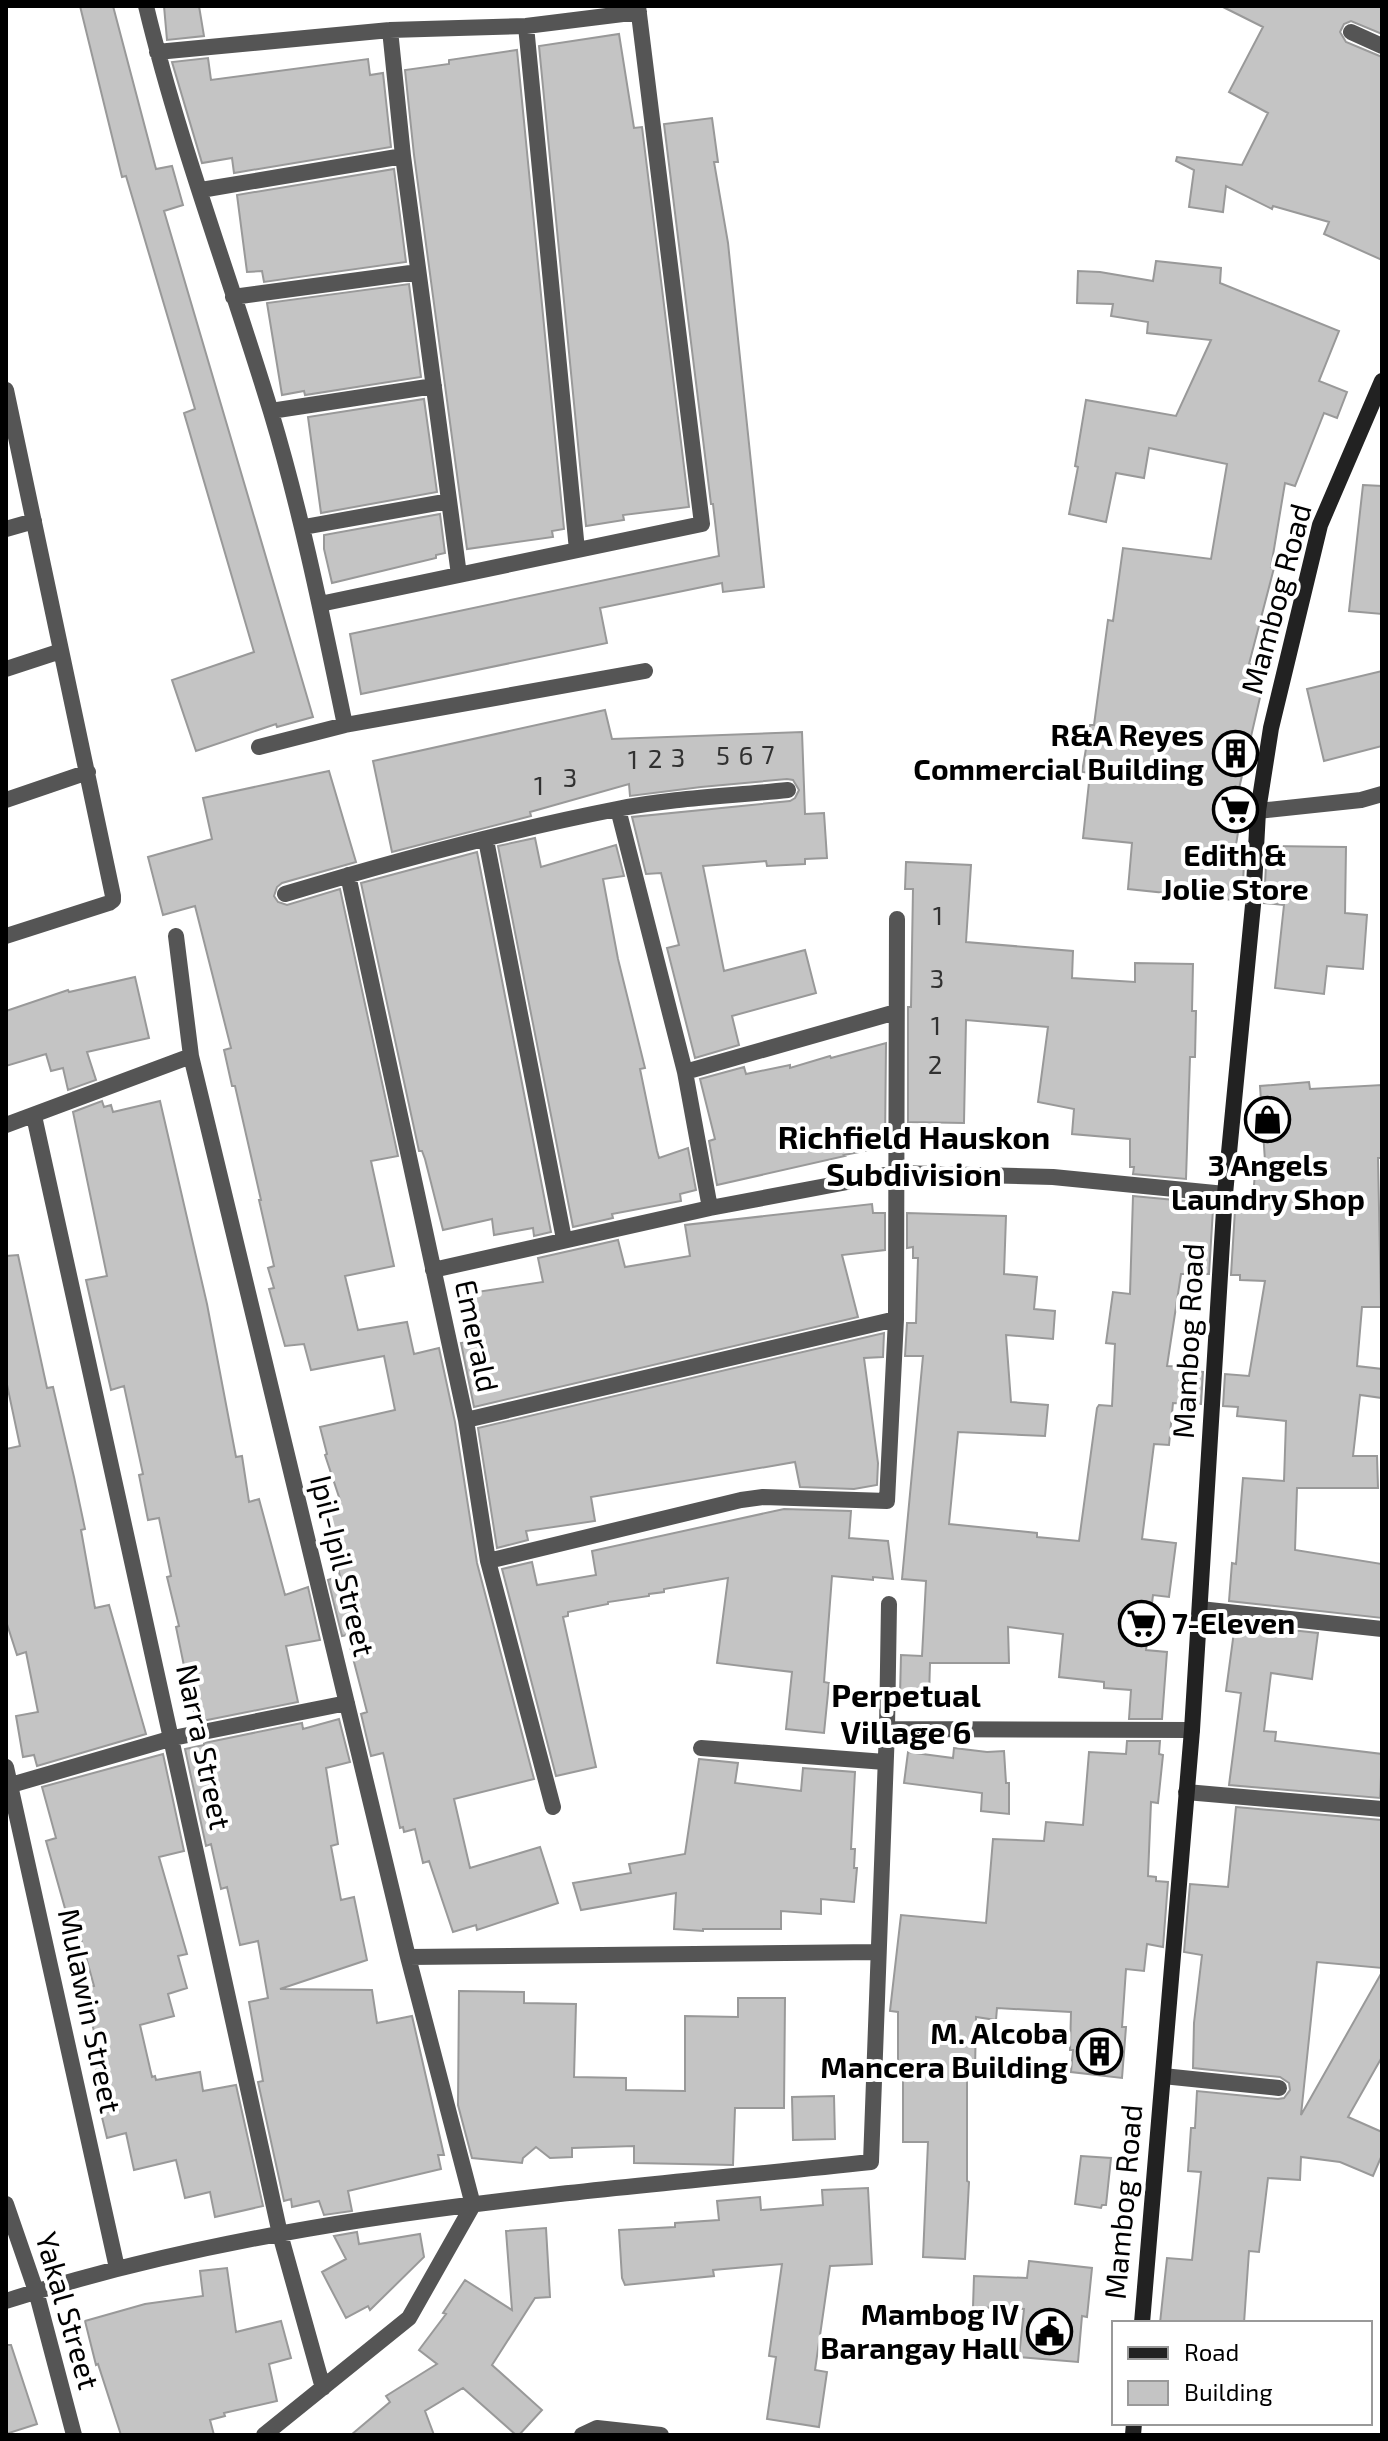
<svg xmlns="http://www.w3.org/2000/svg" width="1388" height="2441" viewBox="0 0 1388 2441" font-family="'Exo 2',sans-serif">
  <style>
    .building { fill: #c4c4c4; stroke: #999; stroke-width: 2 }
    .lines { fill: none; stroke-linecap: round; stroke-linejoin: round }
    .service { stroke: #555; stroke-width: 16 }
    .minor { stroke: #555; stroke-width: 16 }
    .secondary { stroke: #222; stroke-width: 16 }
    .labels { text-anchor: middle; stroke-width: 8; stroke-linejoin: round; paint-order: stroke }
    .number-label { font-size: 26px; fill: #313131 }
    .street-label { font-size: 30px; fill: #000; stroke: #fff }
    .poi-label { font-size: 30px; font-weight: bold; fill: #000; stroke: #fff; text-anchor: end }
    .neighbourhood-label { font-size: 32px; font-weight: bold; fill: #000; stroke: #fff }
  </style>
  <rect width="100%" height="100%" fill="#fff"/>
  <!-- building -->
  <path class="building" d="M 80,6 L 113,6 L 156,169 L 172,166 L 183,205 L 164,211 L 313,717 L 277,727 L 276,724 L 196,751 L 172,680 L 254,652 L 184,413 L 195,409 L 126,176 L 122,177 Z
    M 164,6 L 199,6 L 204,36 L 167,40 Z
    M 1221,6 L 1382,6 L 1382,34 L 1351,21 L 1344,24 L 1340,32 L 1346,42 L 1382,57 L 1382,260 L 1324,234 L 1329,222 L 1273,206 L 1272,209 L 1226,186 L 1223,212 L 1189,207 L 1194,170 L 1176,161 L 1177,157 L 1242,165 L 1268,113 L 1229,92 L 1263,27 Z
    M 619,34 L 634,128 L 642,127 L 689,507 L 623,515 L 624,520 L 586,526 L 539,46 Z
    M 517,50 L 564,529 L 552,531 L 553,537 L 467,549 L 414,155 L 405,70 L 449,64 L 449,60 Z
    M 208,58 L 211,80 L 368,59 L 370,75 L 383,73 L 391,147 L 234,173 L 232,158 L 202,163 L 172,62 Z
    M 712,118 L 718,162 L 714,162 L 728,243 L 764,587 L 723,592 L 722,583 L 600,608 L 607,643 L 361,694 L 350,634 L 719,556 L 713,504 L 711,504 L 664,124 Z
    M 394,169 L 406,262 L 264,282 L 262,271 L 247,272 L 237,195 Z
    M 1156,261 L 1221,268 L 1220,283 L 1339,331 L 1319,381 L 1347,392 L 1337,418 L 1324,413 L 1295,486 L 1285,483 L 1271,567 L 1274,568 L 1249,664 L 1267,667 L 1238,793 L 1244,794 L 1236,845 L 1245,845 L 1242,901 L 1128,889 L 1132,843 L 1083,838 L 1090,773 L 1082,772 L 1090,725 L 1094,725 L 1108,620 L 1113,621 L 1123,548 L 1211,559 L 1227,464 L 1149,448 L 1144,478 L 1116,473 L 1106,522 L 1069,514 L 1078,467 L 1075,466 L 1086,400 L 1176,416 L 1211,340 L 1147,333 L 1148,322 L 1111,316 L 1113,304 L 1077,303 L 1078,271 L 1100,272 L 1153,281 Z
    M 409,284 L 421,377 L 305,395 L 304,391 L 282,395 L 267,303 Z
    M 424,399 L 437,492 L 321,513 L 308,417 Z
    M 1363,485 L 1382,486 L 1382,614 L 1349,611 Z
    M 440,514 L 445,553 L 436,555 L 436,558 L 332,583 L 324,549 L 324,535 Z
    M 1382,671 L 1382,746 L 1324,761 L 1307,689 Z
    M 605,710 L 612,739 L 802,732 L 805,814 L 824,813 L 827,858 L 805,859 L 805,864 L 767,866 L 766,861 L 703,866 L 724,971 L 805,950 L 816,993 L 732,1016 L 739,1045 L 695,1058 L 667,948 L 679,945 L 661,873 L 646,874 L 632,817 L 790,801 L 795,798 L 799,790 L 793,780 L 787,779 L 701,787 L 630,796 L 629,784 L 530,812 L 531,816 L 392,852 L 373,761 Z
    M 329,771 L 356,862 L 282,883 L 277,887 L 274,896 L 278,902 L 287,905 L 340,889 L 398,1156 L 371,1161 L 394,1266 L 345,1276 L 358,1330 L 407,1322 L 414,1354 L 439,1348 L 455,1422 L 477,1563 L 534,1779 L 454,1799 L 470,1868 L 540,1847 L 558,1903 L 477,1930 L 476,1925 L 453,1932 L 429,1861 L 423,1863 L 415,1829 L 404,1832 L 403,1827 L 400,1828 L 384,1756 L 383,1753 L 371,1756 L 361,1714 L 367,1712 L 347,1635 L 342,1636 L 328,1580 L 340,1576 L 322,1504 L 340,1500 L 325,1455 L 327,1454 L 320,1427 L 395,1410 L 384,1356 L 311,1370 L 304,1344 L 285,1346 L 269,1289 L 274,1288 L 268,1268 L 274,1266 L 259,1200 L 261,1200 L 235,1086 L 232,1086 L 224,1050 L 231,1048 L 195,906 L 163,915 L 148,857 L 212,839 L 203,798 Z
    M 535,838 L 541,867 L 616,845 L 624,876 L 603,879 L 618,959 L 645,1068 L 640,1069 L 657,1151 L 659,1158 L 688,1148 L 696,1190 L 680,1194 L 681,1201 L 612,1214 L 613,1218 L 573,1227 L 498,846 Z
    M 1267,846 L 1346,847 L 1345,913 L 1367,915 L 1363,969 L 1327,966 L 1324,994 L 1275,988 L 1284,905 L 1264,903 Z
    M 477,852 L 551,1232 L 534,1236 L 533,1228 L 494,1235 L 492,1219 L 443,1230 L 425,1159 L 422,1151 L 419,1151 L 361,883 Z
    M 906,862 L 971,865 L 966,942 L 1073,951 L 1072,978 L 1135,982 L 1135,963 L 1193,964 L 1192,1011 L 1196,1011 L 1195,1057 L 1190,1057 L 1186,1179 L 1133,1174 L 1134,1167 L 1130,1167 L 1130,1139 L 1072,1134 L 1074,1109 L 1038,1102 L 1048,1027 L 966,1020 L 964,1123 L 908,1122 L 908,1007 L 911,1007 L 913,889 L 905,889 Z
    M 135,977 L 149,1038 L 87,1052 L 96,1080 L 68,1090 L 63,1068 L 51,1071 L 46,1054 L 6,1066 L 6,1011 L 68,990 L 69,992 Z
    M 886,1043 L 885,1147 L 844,1155 L 845,1156 L 717,1185 L 709,1141 L 715,1139 L 700,1079 L 744,1067 L 746,1074 L 790,1065 L 790,1068 L 830,1056 L 831,1058 Z
    M 1309,1082 L 1310,1089 L 1382,1085 L 1382,1158 L 1378,1158 L 1381,1307 L 1362,1307 L 1357,1366 L 1382,1369 L 1382,1398 L 1360,1395 L 1353,1456 L 1377,1456 L 1378,1488 L 1297,1488 L 1295,1550 L 1382,1564 L 1382,1618 L 1229,1601 L 1232,1563 L 1236,1564 L 1243,1478 L 1284,1481 L 1286,1421 L 1237,1416 L 1238,1407 L 1223,1406 L 1225,1374 L 1249,1376 L 1265,1281 L 1240,1280 L 1240,1275 L 1231,1275 L 1235,1210 L 1252,1210 L 1256,1160 L 1265,1161 L 1260,1086 Z
    M 102,1101 L 104,1107 L 111,1105 L 113,1112 L 160,1101 L 207,1304 L 236,1457 L 242,1456 L 249,1502 L 259,1499 L 285,1595 L 308,1587 L 320,1640 L 286,1646 L 298,1702 L 197,1722 L 192,1705 L 176,1627 L 179,1626 L 167,1577 L 171,1576 L 159,1518 L 148,1520 L 139,1475 L 143,1474 L 124,1386 L 111,1390 L 86,1280 L 107,1276 L 73,1112 Z
    M 1133,1196 L 1185,1201 L 1185,1209 L 1213,1209 L 1209,1274 L 1181,1274 L 1167,1366 L 1191,1367 L 1191,1371 L 1203,1372 L 1201,1404 L 1173,1403 L 1169,1445 L 1154,1444 L 1142,1539 L 1176,1543 L 1169,1597 L 1153,1595 L 1146,1650 L 1167,1652 L 1162,1719 L 1129,1719 L 1131,1690 L 1104,1688 L 1104,1682 L 1059,1677 L 1063,1634 L 1008,1627 L 1009,1663 L 930,1663 L 929,1697 L 900,1696 L 901,1655 L 922,1656 L 926,1581 L 902,1579 L 923,1356 L 905,1356 L 907,1323 L 916,1323 L 918,1258 L 913,1258 L 913,1247 L 907,1248 L 907,1213 L 1006,1216 L 1004,1274 L 1037,1277 L 1034,1309 L 1055,1311 L 1053,1339 L 1006,1335 L 1011,1402 L 1048,1405 L 1045,1436 L 958,1432 L 949,1524 L 1037,1533 L 1037,1537 L 1079,1541 L 1097,1408 L 1099,1405 L 1112,1406 L 1115,1344 L 1106,1343 L 1113,1292 L 1130,1294 Z
    M 872,1204 L 873,1213 L 885,1213 L 885,1250 L 842,1255 L 858,1317 L 474,1407 L 461,1343 L 467,1342 L 461,1311 L 472,1309 L 470,1293 L 543,1282 L 538,1258 L 618,1240 L 625,1267 L 690,1256 L 685,1225 Z
    M 18,1255 L 47,1388 L 53,1387 L 74,1477 L 85,1529 L 81,1530 L 95,1608 L 109,1605 L 146,1734 L 37,1766 L 34,1755 L 23,1757 L 16,1716 L 38,1712 L 26,1652 L 17,1655 L 6,1621 L 6,1449 L 20,1446 L 6,1380 L 6,1256 Z
    M 884,1333 L 883,1357 L 864,1358 L 878,1463 L 877,1485 L 854,1489 L 800,1487 L 795,1462 L 591,1497 L 595,1521 L 526,1531 L 528,1540 L 497,1548 L 478,1428 Z
    M 784,1509 L 851,1511 L 849,1538 L 888,1541 L 893,1579 L 873,1577 L 873,1580 L 832,1576 L 824,1682 L 829,1683 L 824,1733 L 786,1729 L 792,1672 L 717,1663 L 728,1578 L 664,1589 L 664,1592 L 649,1594 L 649,1596 L 608,1602 L 608,1604 L 568,1612 L 568,1616 L 563,1617 L 596,1767 L 556,1776 L 502,1569 L 532,1562 L 537,1585 L 596,1575 L 592,1551 Z
    M 1235,1624 L 1318,1633 L 1312,1679 L 1271,1673 L 1264,1731 L 1276,1732 L 1275,1741 L 1382,1754 L 1380,1798 L 1229,1785 L 1241,1693 L 1226,1691 Z
    M 339,1719 L 350,1762 L 326,1768 L 338,1844 L 331,1846 L 341,1900 L 354,1897 L 367,1960 L 280,1989 L 372,1990 L 377,2023 L 412,2016 L 444,2155 L 438,2155 L 441,2169 L 348,2191 L 352,2211 L 324,2215 L 319,2201 L 292,2207 L 291,2199 L 284,2201 L 258,2082 L 263,2081 L 249,2002 L 268,1998 L 258,1941 L 240,1945 L 227,1887 L 221,1889 L 211,1844 L 206,1846 L 185,1749 L 204,1745 L 204,1743 L 302,1723 L 303,1729 Z
    M 1127,1741 L 1160,1741 L 1159,1754 L 1163,1755 L 1158,1803 L 1151,1802 L 1148,1876 L 1156,1877 L 1156,1881 L 1168,1882 L 1163,1947 L 1147,1944 L 1144,1971 L 1126,1969 L 1122,2027 L 1126,2027 L 1122,2078 L 1071,2072 L 1073,2050 L 1070,2050 L 1071,2012 L 997,2008 L 996,2020 L 976,2017 L 975,2072 L 967,2072 L 967,2181 L 969,2182 L 965,2259 L 923,2257 L 928,2142 L 903,2142 L 903,2071 L 898,2071 L 898,2012 L 890,2011 L 901,1915 L 986,1923 L 993,1839 L 1044,1841 L 1046,1822 L 1083,1825 L 1089,1752 L 1126,1754 Z
    M 954,1748 L 987,1752 L 1004,1751 L 1006,1783 L 1009,1783 L 1009,1814 L 981,1811 L 982,1793 L 904,1783 L 908,1752 L 953,1758 Z
    M 163,1754 L 184,1851 L 159,1857 L 187,1954 L 178,1956 L 187,1988 L 168,1994 L 174,2016 L 140,2025 L 152,2077 L 155,2076 L 156,2080 L 200,2072 L 203,2091 L 236,2085 L 263,2206 L 215,2217 L 210,2192 L 185,2198 L 176,2160 L 134,2170 L 126,2133 L 107,2138 L 95,2088 L 100,2087 L 89,2038 L 95,2036 L 84,1988 L 94,1986 L 73,1910 L 66,1912 L 46,1841 L 56,1838 L 42,1787 Z
    M 699,1759 L 738,1763 L 735,1783 L 801,1791 L 803,1768 L 855,1772 L 851,1849 L 855,1849 L 854,1868 L 857,1868 L 854,1902 L 821,1899 L 821,1914 L 781,1911 L 781,1929 L 703,1929 L 703,1931 L 674,1929 L 676,1893 L 581,1910 L 573,1883 L 631,1873 L 629,1864 L 685,1854 Z
    M 1236,1807 L 1381,1820 L 1382,1968 L 1317,1962 L 1301,2115 L 1382,1972 L 1382,2057 L 1348,2117 L 1382,2132 L 1382,2155 L 1373,2176 L 1340,2162 L 1301,2157 L 1300,2180 L 1268,2178 L 1259,2252 L 1249,2251 L 1244,2323 L 1160,2323 L 1167,2258 L 1192,2260 L 1201,2172 L 1188,2171 L 1191,2128 L 1195,2128 L 1197,2091 L 1278,2099 L 1284,2098 L 1290,2090 L 1289,2083 L 1280,2077 L 1193,2068 L 1194,2023 L 1202,1955 L 1184,1952 L 1190,1884 L 1228,1887 Z
    M 459,1991 L 524,1992 L 524,2003 L 576,2004 L 574,2077 L 626,2078 L 626,2090 L 685,2091 L 685,2016 L 738,2017 L 738,1998 L 785,1998 L 784,2108 L 735,2108 L 733,2165 L 634,2163 L 634,2146 L 572,2148 L 572,2157 L 550,2158 L 536,2147 L 523,2158 L 522,2163 L 472,2158 L 458,2105 Z
    M 834,2096 L 835,2139 L 793,2140 L 792,2097 Z
    M 1081,2156 L 1111,2158 L 1106,2205 L 1102,2205 L 1101,2208 L 1075,2204 Z
    M 868,2188 L 872,2264 L 830,2266 L 815,2370 L 827,2372 L 819,2427 L 767,2419 L 776,2357 L 769,2356 L 782,2264 L 713,2270 L 714,2276 L 625,2285 L 622,2278 L 619,2230 L 675,2227 L 675,2223 L 719,2220 L 717,2201 L 760,2197 L 761,2210 L 823,2205 L 822,2190 Z
    M 546,2228 L 550,2297 L 535,2298 L 492,2365 L 542,2410 L 519,2435 L 516,2435 L 463,2388 L 425,2411 L 434,2435 L 351,2435 L 390,2402 L 386,2396 L 437,2364 L 419,2350 L 446,2314 L 443,2313 L 465,2280 L 512,2310 L 506,2231 Z
    M 357,2232 L 359,2244 L 420,2234 L 424,2257 L 370,2310 L 368,2306 L 346,2318 L 322,2272 L 346,2259 L 334,2236 Z
    M 1029,2261 L 1092,2268 L 1087,2317 L 1082,2316 L 1078,2362 L 1019,2357 L 1024,2309 L 973,2307 L 974,2276 L 1027,2278 Z
    M 227,2268 L 236,2332 L 281,2321 L 291,2358 L 269,2364 L 277,2401 L 224,2413 L 225,2416 L 210,2420 L 214,2435 L 121,2435 L 98,2364 L 96,2365 L 85,2321 L 145,2304 L 203,2296 L 200,2271 Z
    M 6,2345 L 11,2345 L 37,2424 L 6,2434 Z"/>
  <g class="lines">
    <!-- service -->
    <path class="service" d="M 1351,32 L 1382,46
      M 1186,1792 L 1382,1809
      M 1163,2076 L 1279,2088"/>
    <!-- minor -->
    <path class="minor" d="M 146,6 C 179,143 230,277 271,412 C 302,515 323,620 345,725
      M 526,26 L 577,550
      M 390,30 L 403,156 L 459,575
      M 157,52 L 390,30 L 526,26 L 639,12
      M 201,190 L 403,156
      M 233,297 L 418,272
      M 6,390 L 113,896 L 113,900 L 109,903 L 6,936
      M 271,411 L 434,386
      M 304,527 L 449,501
      M 6,529 L 34,521
      M 320,604 L 702,524 L 638,6
      M 6,669 L 61,651
      M 259,747 L 345,725 L 645,671
      M 6,800 L 88,772
      M 618,809 L 685,1072 L 710,1208
      M 1258,811 L 1361,800 L 1382,794
      M 486,840 L 564,1239
      M 348,875 L 466,1420 L 488,1561 L 553,1807
      M 285,894 C 394,861 505,831 617,809 C 673,798 731,796 788,790
      M 176,936 L 191,1056 L 408,1957 L 473,2205 L 409,2318 L 264,2435
      M 685,1072 L 896,1012
      M 34,1116 L 280,2234 L 323,2388
      M 6,1125 L 191,1056
      M 433,1270 L 710,1208 L 895,1173 L 1053,1177 L 1225,1194
      M 466,1420 L 896,1319
      M 488,1561 L 741,1500 L 763,1497 L 887,1501 L 896,1319 L 897,919
      M 1200,1609 L 1382,1629
      M 887,1729 L 1192,1730
      M 701,1748 L 885,1762
      M 6,1767 L 117,2268
      M 11,1785 L 173,1738 L 347,1703
      M 408,1957 L 877,1952
      M 6,2204 L 36,2291 L 74,2435
      M 6,2301 C 285,2211 582,2193 871,2162 L 887,1729 L 889,1604
      M 582,2435 L 597,2428 L 661,2435"/>
    <!-- secondary -->
    <path class="secondary" d="M 1142,2323 L 1192,1730 L 1225,1194 L 1253,905 L 1258,811 L 1271,728 L 1320,525 L 1382,381
      M 1133,2435 L 1134,2423"/>
  </g>
  <!-- icons -->
  <defs>
    <symbol id="building-ring" viewBox="-11 -11 22 22"><circle r="9.5" fill="#fff" stroke="#000" stroke-width="1.5"/><path d="M-4-6H4V6H1V3H-1V6H-4ZM-2.5-4.3h1.7v1.8h-1.7ZM.8-4.3h1.7v1.8H.8ZM-2.5-1h1.7V.8h-1.7ZM.8-1h1.7V.8H.8Z" fill="#000"/></symbol>
    <symbol id="supermarket-ring" viewBox="-11 -11 22 22"><circle r="9.5" fill="#fff" stroke="#000" stroke-width="1.5"/><path d="M-6-5.5h2.5l.6 2H6L4.5 2H-2.5L-4.4-4H-6ZM-1.5 3.2a1.3 1.3 0 1 0 .1 0ZM3 3.2a1.3 1.3 0 1 0 .1 0Z" fill="#000"/></symbol>
    <symbol id="shop-ring" viewBox="-11 -11 22 22"><circle r="9.5" fill="#fff" stroke="#000" stroke-width="1.5"/><path d="M-5-2.5h2.3a2.7 3.5 0 0 1 5.4 0H5L5.5 6h-11ZM-1.5-2.5h3a1.5 2.3 0 0 0-3 0Z" fill="#000"/></symbol>
    <symbol id="civic-ring" viewBox="-11 -11 22 22"><circle r="9.5" fill="#fff" stroke="#000" stroke-width="1.5"/><path d="M-.6-6.5H3V-4.5H.6V-3L4-1V1h2V6H-6V1h2V-1L-.6-3ZM-1.2 2.5V6h2.4V2.5Z" fill="#000"/></symbol>
  </defs>
  <g fill-rule="evenodd">
    <use href="#building-ring" x="1210" y="728" width="51" height="51"/>
    <use href="#supermarket-ring" x="1210" y="784" width="51" height="51"/>
    <use href="#shop-ring" x="1242" y="1094" width="51" height="51"/>
    <use href="#supermarket-ring" x="1116" y="1598" width="51" height="51"/>
    <use href="#building-ring" x="1074" y="2026" width="51" height="51"/>
    <use href="#civic-ring" x="1024" y="2306" width="51" height="51"/>
  </g>
  <g class="labels">
    <!-- number labels -->
    <g class="number-label">
      <text x="768" y="764">7</text>
      <text x="723" y="765">5</text>
      <text x="746" y="765">6</text>
      <text x="678" y="767">3</text>
      <text x="655" y="768">2</text>
      <text x="633" y="769">1</text>
      <text x="570" y="787">3</text>
      <text x="539" y="795">1</text>
      <text x="938" y="925">1</text>
      <text x="937" y="988">3</text>
      <text x="936" y="1035">1</text>
      <text x="935" y="1074">2</text>
    </g>
    <!-- street labels -->
    <g class="street-label">
      <text transform="translate(1277 599) rotate(-75)" y="10">Mambog Road</text>
      <text transform="translate(476 1336) rotate(78)" y="10">Emerald</text>
      <text transform="translate(1189 1341) rotate(-87)" y="10">Mambog Road</text>
      <text transform="translate(342 1566) rotate(76)" y="10">Ipil-Ipil Street</text>
      <text transform="translate(203 1747) rotate(78)" y="10">Narra Street</text>
      <text transform="translate(89 2011) rotate(78)" y="10">Mulawin Street</text>
      <text transform="translate(1124 2202) rotate(-85)" y="10">Mambog Road</text>
      <text transform="translate(67 2311) rotate(74)" y="10">Yakal Street</text>
    </g>
    <!-- poi labels -->
    <g class="poi-label">
      <text x="1204" y="746">R&amp;A Reyes<tspan x="1204" dy="34">Commercial Building</tspan></text>
      <text x="1235" y="866" text-anchor="middle">Edith &amp;<tspan x="1235" dy="34">Jolie Store</tspan></text>
      <text x="1268" y="1176" text-anchor="middle">3 Angels<tspan x="1268" dy="34">Laundry Shop</tspan></text>
      <text x="1172" y="1634" text-anchor="start">7-Eleven</text>
      <text x="1068" y="2044">M. Alcoba<tspan x="1068" dy="34">Mancera Building</tspan></text>
      <text x="1019" y="2325">Mambog IV<tspan x="1019" dy="34">Barangay Hall</tspan></text>
    </g>
    <!-- neighbourhood labels -->
    <g class="neighbourhood-label">
      <text x="914" y="1149">Richfield Hauskon<tspan x="914" dy="37">Subdivision</tspan></text>
      <text x="906" y="1707">Perpetual<tspan x="906" dy="37">Village 6</tspan></text>
    </g>
  </g>
  <!-- border -->
  <rect width="1388" height="2441" fill="none" stroke="#000000" stroke-width="16"/>
  <!-- legend -->
  <rect x="1112" y="2321" width="260" height="104" fill="#ffffff" stroke="#999999" stroke-width="2"/>
  <rect x="1128" y="2347" width="40" height="12" fill="#222222" stroke="#999999" stroke-width="2"/>
  <text x="1184" y="2361" font-size="24" fill="#000000">Road</text>
  <rect x="1128" y="2381" width="40" height="24" fill="#c4c4c4" stroke="#999999" stroke-width="2"/>
  <text x="1184" y="2401" font-size="24" fill="#000000">Building</text>
</svg>
